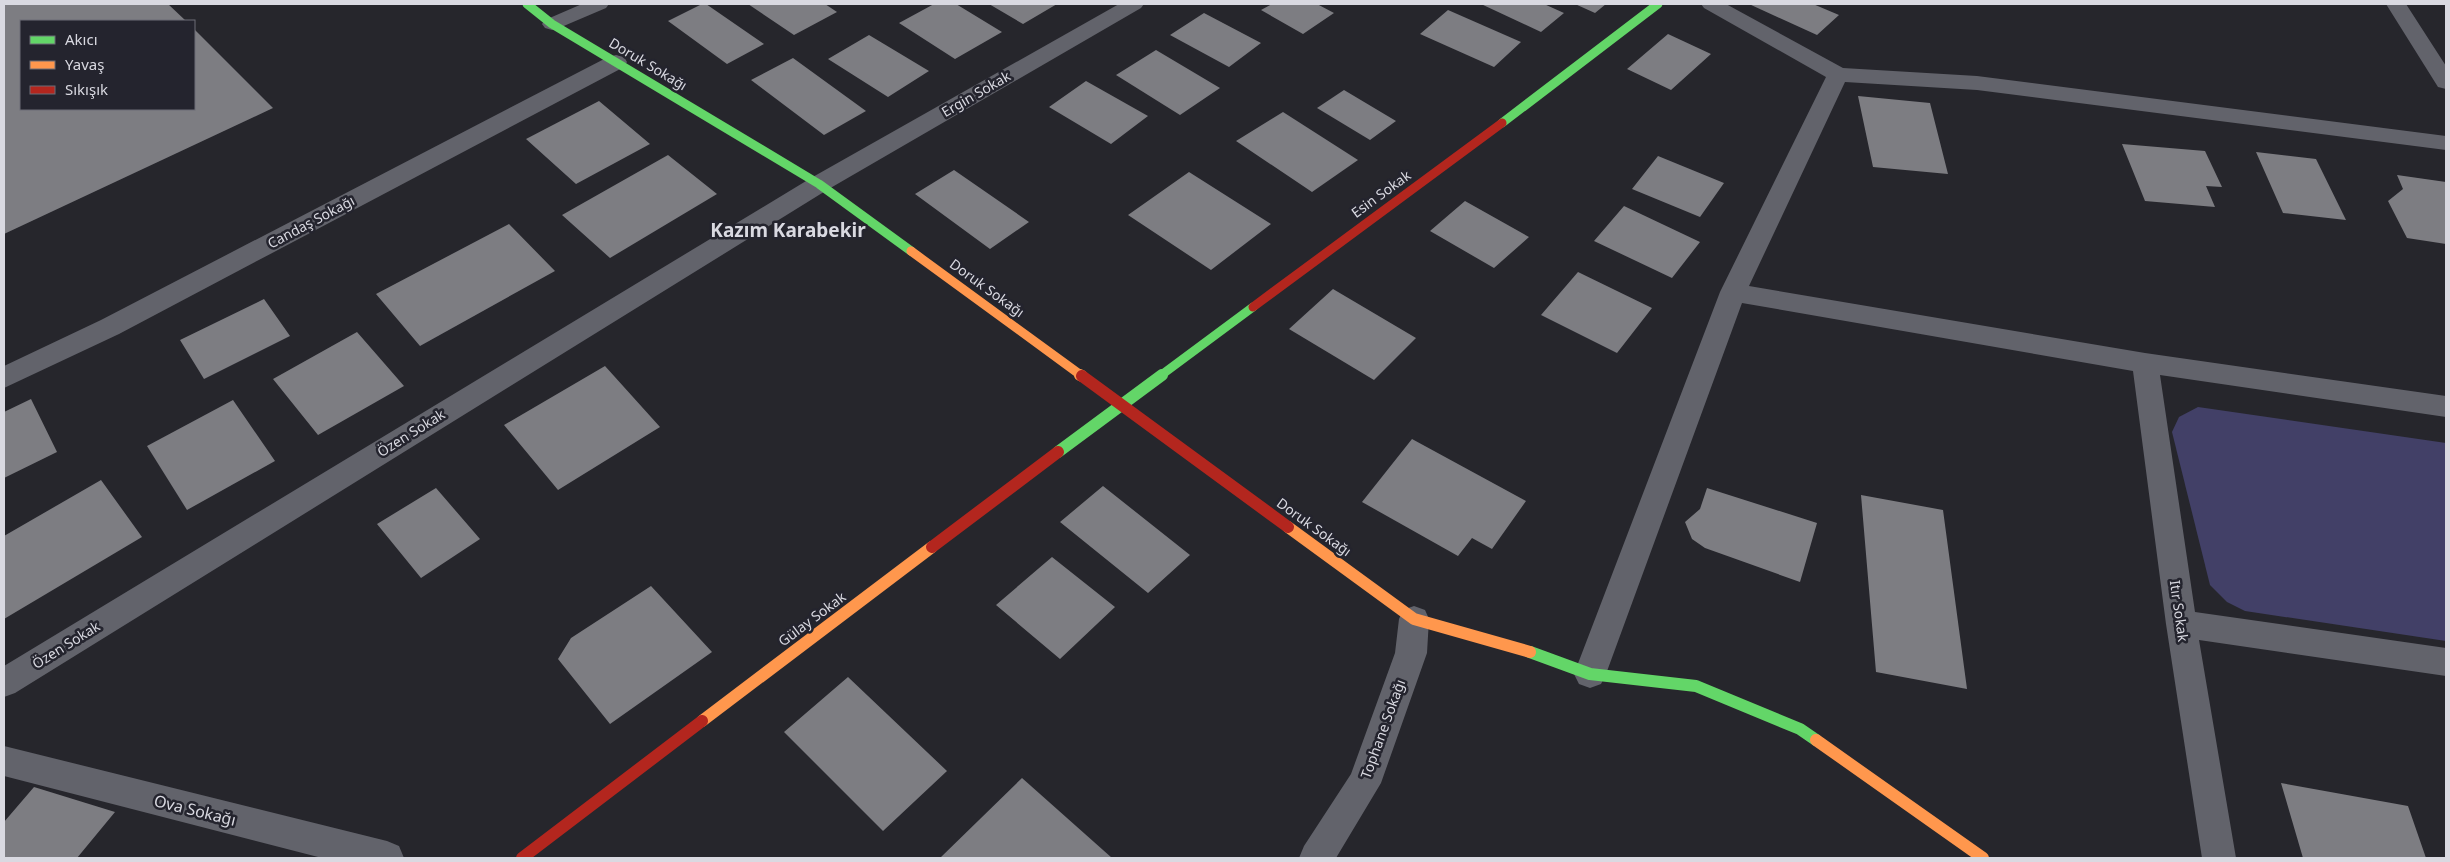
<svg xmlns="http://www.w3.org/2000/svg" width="2450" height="862" viewBox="0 0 2450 862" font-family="'Noto Sans',sans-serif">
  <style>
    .green { fill: #424067 }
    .building { fill: #7d7d82 }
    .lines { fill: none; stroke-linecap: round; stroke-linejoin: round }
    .street { fill: #62636b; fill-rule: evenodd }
    .fast-far1 { stroke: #63d668; stroke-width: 9 }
    .fast { stroke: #63d668; stroke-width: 12 }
    .slow-far1 { stroke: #ff974d; stroke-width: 9 }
    .slow { stroke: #ff974d; stroke-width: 12 }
    .jam-far1 { stroke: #b3261e; stroke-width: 9 }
    .jam { stroke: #b3261e; stroke-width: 12 }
    .labels { text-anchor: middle; stroke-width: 5; stroke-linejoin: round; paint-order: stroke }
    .street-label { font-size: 14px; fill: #d9d9e1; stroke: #24242e }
    .near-street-label { font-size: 16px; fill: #d9d9e1; stroke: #24242e }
    .district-label { font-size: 19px; font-weight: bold; fill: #d9d9e1; stroke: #24242e }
  </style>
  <rect width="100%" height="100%" fill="#26262c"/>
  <!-- green -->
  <path class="green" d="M 2198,407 L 2446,443 L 2446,641 L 2245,611 L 2227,602 L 2210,585 L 2172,432 L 2179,417 Z"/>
  <!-- building -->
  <path class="building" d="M 4,4 L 168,4 L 186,21 L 21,21 L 21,109 L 194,109 L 194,29 L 273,108 L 4,234 Z
    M 702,4 L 706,4 L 764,44 L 727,64 L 668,21 Z
    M 748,4 L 825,4 L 837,12 L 794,35 Z
    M 934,4 L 956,4 L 1002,32 L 955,59 L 899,23 Z
    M 989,4 L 1057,4 L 1023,24 Z
    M 1272,4 L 1317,4 L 1334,13 L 1303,34 L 1261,10 Z
    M 1481,4 L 1544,4 L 1564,13 L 1541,32 Z
    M 1575,4 L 1606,4 L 1595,13 Z
    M 1749,4 L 1813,4 L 1839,15 L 1817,35 Z
    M 1448,10 L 1521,42 L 1494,67 L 1420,34 Z
    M 1204,13 L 1261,43 L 1229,67 L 1170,35 Z
    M 1668,34 L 1711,54 L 1671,90 L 1627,69 Z
    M 869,35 L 929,71 L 888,97 L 828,59 Z
    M 1156,50 L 1220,88 L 1180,115 L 1116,75 Z
    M 793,58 L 866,111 L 824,135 L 751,80 Z
    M 1086,81 L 1148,116 L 1111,144 L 1049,107 Z
    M 1344,90 L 1396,121 L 1370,140 L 1317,108 Z
    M 1858,96 L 1930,103 L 1948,174 L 1873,167 Z
    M 599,101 L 650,144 L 576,184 L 526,139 Z
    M 1283,112 L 1358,160 L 1312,192 L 1236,141 Z
    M 2122,144 L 2205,151 L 2222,187 L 2206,186 L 2215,207 L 2145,201 Z
    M 2256,152 L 2316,159 L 2346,220 L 2283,213 Z
    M 668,155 L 717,194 L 610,258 L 562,215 Z
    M 1658,156 L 1724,183 L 1700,217 L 1632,189 Z
    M 954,170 L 1029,222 L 990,249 L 915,194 Z
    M 1189,172 L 1271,224 L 1211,270 L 1128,215 Z
    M 2397,175 L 2446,182 L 2446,244 L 2407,238 L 2388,201 L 2403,189 Z
    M 1465,201 L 1529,237 L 1494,268 L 1430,231 Z
    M 1624,206 L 1700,242 L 1672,278 L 1594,241 Z
    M 509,224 L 555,271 L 420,346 L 376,294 Z
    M 1578,272 L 1652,308 L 1617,353 L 1541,315 Z
    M 1333,289 L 1416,338 L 1374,380 L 1289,329 Z
    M 264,299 L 290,336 L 204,379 L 180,340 Z
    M 357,332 L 404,386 L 318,435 L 273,379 Z
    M 605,366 L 660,427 L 558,490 L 504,425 Z
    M 31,399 L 57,452 L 4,478 L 4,412 Z
    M 233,400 L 275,461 L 187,510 L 147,446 Z
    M 1412,439 L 1526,501 L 1492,549 L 1472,538 L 1458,556 L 1362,502 Z
    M 101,480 L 142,537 L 4,619 L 4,536 Z
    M 1103,486 L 1190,555 L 1148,593 L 1060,522 Z
    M 436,488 L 480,539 L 421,578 L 377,524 Z
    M 1707,488 L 1817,523 L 1800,582 L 1705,548 L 1692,539 L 1685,522 L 1700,509 Z
    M 1861,495 L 1943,510 L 1967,689 L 1876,672 Z
    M 1052,557 L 1115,607 L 1060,659 L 996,605 Z
    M 651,586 L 712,652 L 610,724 L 558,659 L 571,638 Z
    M 848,677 L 947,771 L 883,831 L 784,732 Z
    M 1022,778 L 1112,858 L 940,858 Z
    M 2281,783 L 2408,806 L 2426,858 L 2303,858 Z
    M 34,787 L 115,812 L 77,858 L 4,858 L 4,822 Z"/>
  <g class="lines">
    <!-- street -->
    <path class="street" d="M 582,4 L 609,4 L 606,8 L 559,28 L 552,30 L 545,28 L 542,24 L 545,20 Z
      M 1119,4 L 1144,4 L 1141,8 L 827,190 L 15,693 L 4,697 L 4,666 L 811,178 Z
      M 1701,4 L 1726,4 L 1843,68 L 1977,76 L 2446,136 L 2446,150 L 1977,90 L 1845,82 L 1749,286 L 2145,353 L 2446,396 L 2446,417 L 2160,375 L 2195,612 L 2446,648 L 2446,676 L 2199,640 L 2236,858 L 2202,858 L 2166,624 L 2133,371 L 1742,303 L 1606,674 L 1601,684 L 1590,688 L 1579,684 L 1574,674 L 1720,292 L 1826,77 L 1704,8 Z
      M 2386,4 L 2406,4 L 2446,66 L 2446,89 L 2438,87 Z
      M 616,55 L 624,57 L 627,62 L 624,67 L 119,334 L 4,388 L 4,366 L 101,320 L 608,57 Z
      M 1414,606 L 1425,610 L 1429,619 L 1427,653 L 1381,783 L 1336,858 L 1299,858 L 1304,846 L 1351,774 L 1395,653 L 1399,619 L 1403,610 Z
      M 4,746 L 387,841 L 399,846 L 404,858 L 322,858 L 4,776 Z"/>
    <!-- fast-far1 -->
    <path class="fast-far1" d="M 527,4 L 552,24 L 819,184 L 911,251
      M 1502,123 L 1658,4
      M 1160,376 L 1253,307"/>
    <!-- fast -->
    <path class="fast" d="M 1058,452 L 1162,375
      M 1530,652 L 1590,674 L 1696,686 L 1800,729 L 1816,740"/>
    <!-- slow-far1 -->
    <path class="slow-far1" d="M 911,251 L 1082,376"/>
    <!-- slow -->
    <path class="slow" d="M 1080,375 L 1082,376
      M 1288,527 L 1414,619 L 1530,652
      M 702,721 L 932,547
      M 1816,740 L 1983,858"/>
    <!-- jam-far1 -->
    <path class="jam-far1" d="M 1253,307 L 1502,123"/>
    <!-- jam -->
    <path class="jam" d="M 1082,376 L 1288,527
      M 932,547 L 1058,452
      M 522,858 L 702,721"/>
  </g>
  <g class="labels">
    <!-- street labels -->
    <g class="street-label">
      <text transform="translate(648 64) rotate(31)" y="5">Doruk Sokağı</text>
      <text transform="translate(976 94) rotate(-30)" y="5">Ergin Sokak</text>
      <text transform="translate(1381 194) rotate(-36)" y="5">Esin Sokak</text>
      <text transform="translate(311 222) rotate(-28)" y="5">Candaş Sokağı</text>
      <text transform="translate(987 288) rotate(36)" y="5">Doruk Sokağı</text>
      <text transform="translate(411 433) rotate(-32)" y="5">Özen Sokak</text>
      <text transform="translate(1314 527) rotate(36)" y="5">Doruk Sokağı</text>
      <text transform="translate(2179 611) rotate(82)" y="5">Itır Sokak</text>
      <text transform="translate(812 619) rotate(-37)" y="5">Gülay Sokak</text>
      <text transform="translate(66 645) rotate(-32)" y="5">Özen Sokak</text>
      <text transform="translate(1383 729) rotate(-70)" y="5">Tophane Sokağı</text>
    </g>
    <!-- near-street labels -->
    <g class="near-street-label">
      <text transform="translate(195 810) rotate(14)" y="6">Ova Sokağı</text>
    </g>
    <!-- district labels -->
    <g class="district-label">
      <text x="788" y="237">Kazım Karabekir</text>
    </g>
  </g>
  <!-- border -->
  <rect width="2450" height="862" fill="none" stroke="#d9d9e1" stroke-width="10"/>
  <!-- legend -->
  <rect x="20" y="20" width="175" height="90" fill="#24242e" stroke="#6c6c76"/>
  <rect x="30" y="36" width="25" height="8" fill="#63d668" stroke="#6c6c76"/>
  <text x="65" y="45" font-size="15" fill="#d9d9e1">Akıcı</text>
  <rect x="30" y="61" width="25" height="8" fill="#ff974d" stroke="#6c6c76"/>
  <text x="65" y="70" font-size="15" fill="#d9d9e1">Yavaş</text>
  <rect x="30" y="86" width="25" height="8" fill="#b3261e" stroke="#6c6c76"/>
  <text x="65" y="95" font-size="15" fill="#d9d9e1">Sıkışık</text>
</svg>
